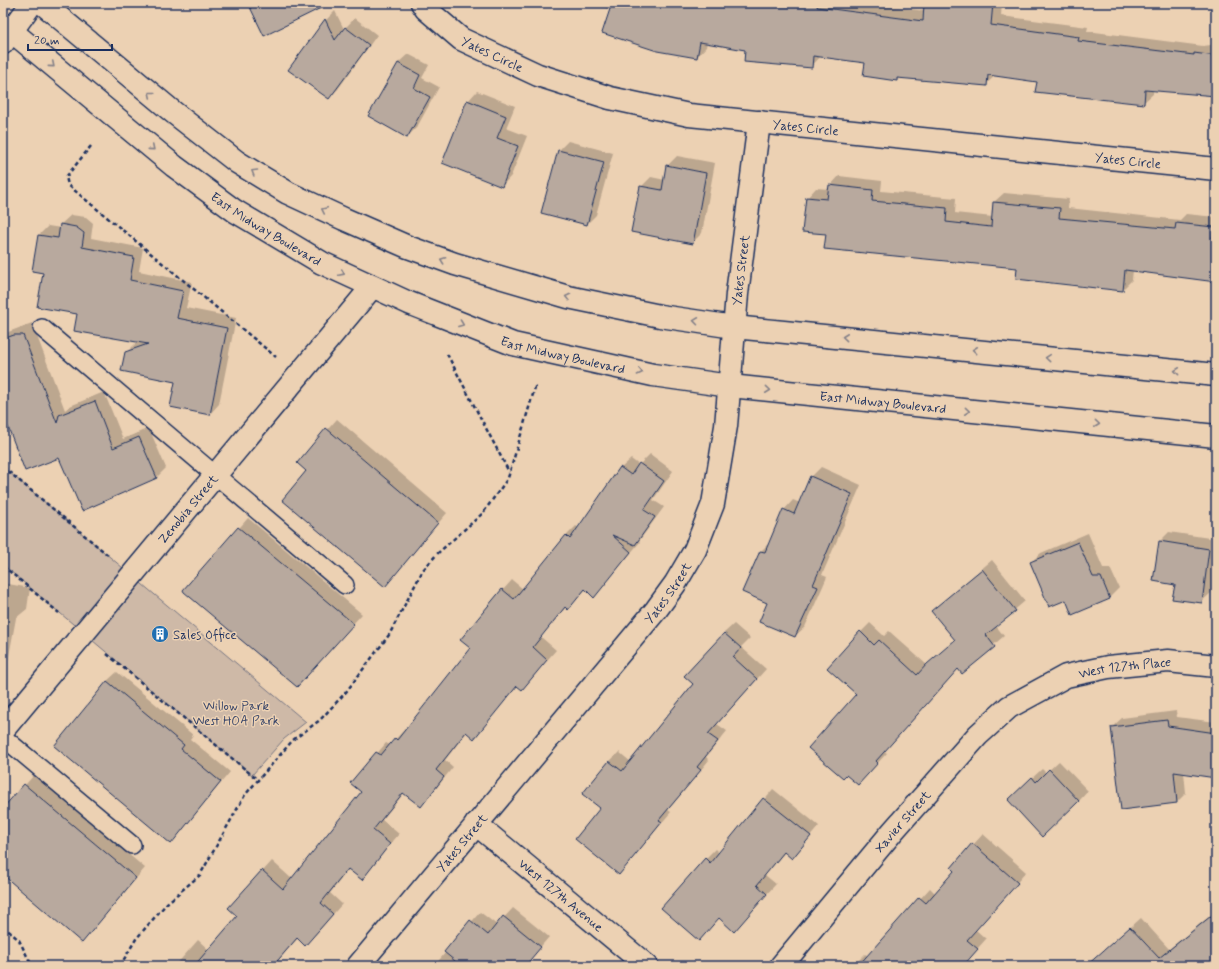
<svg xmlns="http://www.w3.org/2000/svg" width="1219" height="969" viewBox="0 0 1219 969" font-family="Mynerve,sans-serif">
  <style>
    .green { fill: #ceb9a7; stroke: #747482 }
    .shadow { fill: #0003 }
    .building { fill: #b8a99e; stroke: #1b2f5e }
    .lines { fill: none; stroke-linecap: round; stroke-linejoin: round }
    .service-casing { stroke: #1b2f5e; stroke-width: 20 }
    .minor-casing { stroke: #1b2f5e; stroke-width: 25 }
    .secondary-casing { stroke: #1b2f5e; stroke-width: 25 }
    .primary-casing { stroke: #1b2f5e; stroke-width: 25 }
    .path { stroke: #1b2f5e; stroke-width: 2.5; stroke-dasharray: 4 3; stroke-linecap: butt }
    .service { stroke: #ecd1b3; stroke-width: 17 }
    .minor { stroke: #ecd1b3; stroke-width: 22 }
    .secondary { stroke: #ecd1b3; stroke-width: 22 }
    .primary { stroke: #ecd1b3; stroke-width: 22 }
    .oneway { stroke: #848088 }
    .labels { text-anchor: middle; stroke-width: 3; stroke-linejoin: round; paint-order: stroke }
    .street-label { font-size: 13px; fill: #1b2f5e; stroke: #ecd1b3 }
    .poi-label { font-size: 13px; fill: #1b2f5e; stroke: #ecd1b3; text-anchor: start }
    .park-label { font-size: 13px; fill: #364469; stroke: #ecd1b3 }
  </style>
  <rect width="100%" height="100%" fill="#ecd1b3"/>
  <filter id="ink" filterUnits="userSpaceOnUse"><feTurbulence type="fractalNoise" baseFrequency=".025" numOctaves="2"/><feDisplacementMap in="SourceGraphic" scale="8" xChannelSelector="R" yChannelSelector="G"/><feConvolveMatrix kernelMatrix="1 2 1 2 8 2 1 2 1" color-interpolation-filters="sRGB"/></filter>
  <g filter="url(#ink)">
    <!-- green -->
    <path class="green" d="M 3,467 L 306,722 L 284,739 L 252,775 L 3,565 Z"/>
    <!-- shadow -->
    <path class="shadow" d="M 590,3 L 864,3 L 925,11 L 925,3 L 1002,3 L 1001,16 L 1088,27 L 1087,31 L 1203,46 L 1211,45 L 1216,37 L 1216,111 L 1209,110 L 1210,94 L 1153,90 L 1153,94 L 1143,103 L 1038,81 L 996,75 L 986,84 L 899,77 L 897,80 L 866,62 L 821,56 L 811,67 L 746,49 L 707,42 L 706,47 L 697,57 L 611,10 Z
      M 335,11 L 344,29 L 355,18 L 377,35 L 338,89 L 329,98 L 290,70 L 326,20 Z
      M 408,54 L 429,65 L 422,78 L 439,87 L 417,127 L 407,137 L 398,63 Z
      M 477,91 L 515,106 L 506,128 L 527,136 L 511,176 L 502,186 L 468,101 Z
      M 568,141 L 613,153 L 596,215 L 587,224 L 542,212 L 559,150 Z
      M 677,156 L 715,163 L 702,233 L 693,242 L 641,187 L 651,177 L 665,180 L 667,166 Z
      M 839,176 L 882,181 L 881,191 L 956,198 L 955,213 L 993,217 L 994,202 L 1004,193 L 1069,199 L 1068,208 L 1180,220 L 1186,214 L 1216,217 L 1216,281 L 1133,270 L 1132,280 L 1122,290 L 1018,267 L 827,233 L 807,198 L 816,188 L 829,189 L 830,186 Z
      M 71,215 L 86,217 L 93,223 L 91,238 L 143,248 L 139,271 L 192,282 L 186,308 L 236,318 L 219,404 L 210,414 L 176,381 L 126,353 L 136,343 L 140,342 L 79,313 L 45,272 L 39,235 L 48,226 L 61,228 L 61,224 Z
      M 32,323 L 65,410 L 70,406 L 104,392 L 123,439 L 149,428 L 166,468 L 157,477 L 82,509 L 60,457 L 6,420 L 3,421 L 3,334 Z
      M 337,419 L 447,513 L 385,585 L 307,471 L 298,463 Z
      M 650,454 L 673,471 L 653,500 L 664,507 L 639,541 L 640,542 L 594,596 L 586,589 L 568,608 L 566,607 L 541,637 L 556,650 L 522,689 L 518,685 L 474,738 L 467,732 L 445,760 L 453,767 L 430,796 L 420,806 L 404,793 L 382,820 L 399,834 L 361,879 L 349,869 L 330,893 L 342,904 L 315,935 L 298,938 L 273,966 L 175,966 L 198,940 L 209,950 L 238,916 L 229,908 L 272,861 L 292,879 L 363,792 L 352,783 L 386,743 L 390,745 L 405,729 L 406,730 L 472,648 L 503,590 L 512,580 L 523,589 L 566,536 L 576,526 L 579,528 L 621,468 L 631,459 L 639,465 Z
      M 821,467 L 861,485 L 822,575 L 827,577 L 805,627 L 795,636 L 768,603 L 744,592 L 761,551 L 770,542 L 784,510 L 793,500 L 800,503 L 811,477 Z
      M 248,518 L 362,614 L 297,686 L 185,590 Z
      M 1169,532 L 1216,539 L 1216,581 L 1213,580 L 1211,593 L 1201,602 L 1176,584 L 1160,541 Z
      M 1088,533 L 1103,568 L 1110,568 L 1119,588 L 1109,598 L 1066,599 L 1031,562 L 1041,553 Z
      M 992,560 L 1025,601 L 996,626 L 1004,636 L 962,672 L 959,668 L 884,751 L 887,753 L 858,784 L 857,694 L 861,632 L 870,623 L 884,636 L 889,631 L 927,665 L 956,640 L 932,611 Z
      M 3,583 L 30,588 L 27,609 L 16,618 L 7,667 L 3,670 Z
      M 734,624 L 750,638 L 741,647 L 766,669 L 717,724 L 727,731 L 706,757 L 709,760 L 668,810 L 671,812 L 619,873 L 601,808 L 609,762 L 619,752 L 631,762 L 694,684 L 724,633 Z
      M 117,672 L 193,735 L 190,739 L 230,772 L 171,843 L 107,681 Z
      M 1176,711 L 1177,717 L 1216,722 L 1216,777 L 1184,772 L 1186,793 L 1177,802 L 1112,727 L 1122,718 Z
      M 1059,761 L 1088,791 L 1079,801 L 1018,791 L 1042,769 L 1046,773 Z
      M 34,775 L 145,868 L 82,942 L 3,875 L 3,810 Z
      M 773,789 L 819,826 L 792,858 L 785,852 L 765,875 L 776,884 L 734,930 L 705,859 L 715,849 L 719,853 Z
      M 983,834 L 1026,872 L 976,930 L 986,939 L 962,966 L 853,966 L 865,954 L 868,956 L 930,888 L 935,893 L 955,870 L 952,868 Z
      M 513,908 L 549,937 L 524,966 L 434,966 L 480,912 L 497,925 Z
      M 1216,911 L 1216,966 L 1087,966 L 1141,918 L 1169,949 Z"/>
    <!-- building -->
    <path class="building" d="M 248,3 L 331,3 L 264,36 Z
      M 612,3 L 818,3 L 817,7 L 923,21 L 924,3 L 993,3 L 991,25 L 1079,37 L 1078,41 L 1194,55 L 1194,53 L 1216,56 L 1216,96 L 1145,90 L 1144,104 L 1035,92 L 1037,82 L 988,75 L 987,86 L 897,78 L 897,81 L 863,76 L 865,63 L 813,56 L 812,68 L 744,62 L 745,50 L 700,42 L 697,58 L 657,51 L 602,33 Z
      M 325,19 L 335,40 L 345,27 L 369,45 L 329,99 L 288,70 Z
      M 398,63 L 420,75 L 414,88 L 430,97 L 407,138 L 368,116 Z
      M 467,100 L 506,116 L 497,138 L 518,146 L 502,187 L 442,163 Z
      M 558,150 L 604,162 L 587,225 L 541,213 Z
      M 666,165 L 706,173 L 693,244 L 631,232 L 640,186 L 662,190 Z
      M 829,185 L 873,190 L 872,201 L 947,208 L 946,222 L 991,227 L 993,202 L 1060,208 L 1059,218 L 1175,229 L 1176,223 L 1214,227 L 1212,238 L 1216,239 L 1216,282 L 1125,270 L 1123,291 L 1016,279 L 1017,268 L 824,249 L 826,234 L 802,232 L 806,197 L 827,199 Z
      M 60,224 L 76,227 L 84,233 L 82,247 L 134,257 L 130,280 L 183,291 L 177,318 L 227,328 L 210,415 L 170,407 L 175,382 L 121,371 L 125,352 L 148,344 L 74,331 L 77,314 L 37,307 L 43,273 L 32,271 L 38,235 L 58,238 Z
      M 14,335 L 23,335 L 57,423 L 59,415 L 95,401 L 113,448 L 139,437 L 157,478 L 82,511 L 59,458 L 25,471 L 3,414 L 3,339 Z
      M 326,428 L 438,523 L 385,587 L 282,500 L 306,471 L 297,463 Z
      M 639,463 L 664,481 L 644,510 L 655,517 L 635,545 L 612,535 L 631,552 L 594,598 L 585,589 L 568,610 L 565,607 L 533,647 L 547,660 L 522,690 L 517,686 L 474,739 L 466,732 L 436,770 L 444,777 L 421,807 L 403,793 L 373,830 L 390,844 L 362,880 L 348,869 L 321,903 L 333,914 L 305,946 L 297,938 L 273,966 L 194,966 L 237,916 L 228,908 L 262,870 L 283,889 L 361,792 L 350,783 L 376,752 L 381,755 L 395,738 L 397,740 L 470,648 L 460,640 L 502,589 L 514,599 L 566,535 L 570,539 L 620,467 L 631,475 Z
      M 810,476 L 852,494 L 813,585 L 818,587 L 795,637 L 759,622 L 767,603 L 742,592 L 760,551 L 765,552 L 783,509 L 794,514 Z
      M 238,527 L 354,624 L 297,687 L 184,592 L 183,590 Z
      M 1159,541 L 1209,549 L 1202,603 L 1172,599 L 1175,585 L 1153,581 Z
      M 1078,542 L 1093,577 L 1101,577 L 1110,599 L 1072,615 L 1066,600 L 1049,607 L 1030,562 Z
      M 982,569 L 1016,611 L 986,635 L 995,647 L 962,674 L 958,669 L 876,761 L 878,763 L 858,785 L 846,775 L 843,778 L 808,748 L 856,694 L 827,668 L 860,631 L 874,645 L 879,640 L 917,675 L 927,664 L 955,640 L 931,611 Z
      M 724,633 L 741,648 L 733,657 L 757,679 L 708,734 L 718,741 L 697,767 L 701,770 L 659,820 L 662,822 L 619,875 L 575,839 L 600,808 L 582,794 L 609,761 L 622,771 L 693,684 L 684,676 Z
      M 107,681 L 184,745 L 181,749 L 221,782 L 171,844 L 54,746 Z
      M 1167,720 L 1168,726 L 1216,733 L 1216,778 L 1174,772 L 1177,803 L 1121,810 L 1111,727 Z
      M 1049,769 L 1079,801 L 1042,837 L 1008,800 L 1032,777 L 1036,782 Z
      M 24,784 L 136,878 L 82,943 L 3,875 L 3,808 Z
      M 763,798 L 811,836 L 792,859 L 784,852 L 757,885 L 767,894 L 734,932 L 719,918 L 699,941 L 661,908 L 705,858 L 710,863 Z
      M 972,843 L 1018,883 L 967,940 L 978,949 L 963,966 L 858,966 L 919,897 L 926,903 L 954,871 L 951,868 Z
      M 1216,912 L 1216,966 L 1086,966 L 1130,927 L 1159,958 Z
      M 503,916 L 541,947 L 525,966 L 461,966 L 444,952 L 470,920 L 488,935 Z"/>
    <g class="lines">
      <defs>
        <path id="service" d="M 42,328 L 345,585
          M 3,737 L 132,845"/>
        <g id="minor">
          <path id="s1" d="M 422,3 L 426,9 L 461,39 L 538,75 L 610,98 L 689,115 L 1216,169"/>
          <path id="s2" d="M 3,730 L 372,287"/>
          <path id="s3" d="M 476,824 L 647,966"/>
          <path id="s4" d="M 358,966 L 656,610 L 675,584 L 695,550 L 713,504 L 726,426 L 737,294 L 759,122"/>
          <path id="s5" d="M 781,966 L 893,831 L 978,735 L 1009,707 L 1066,676 L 1108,667 L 1168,661 L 1216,666"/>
        </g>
        <g id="secondary">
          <path d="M 42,3 L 173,112 L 237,162 L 288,193 L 344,219 L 408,247 L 455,264 L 568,297 L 660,316 L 734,327 L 1216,375"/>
          <path id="s6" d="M 3,24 L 174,166 L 235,211 L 322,263 L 409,303 L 513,344 L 653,375 L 730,386 L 1216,436"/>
        </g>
        <path id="primary" d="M 3,43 L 32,3"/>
      </defs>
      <!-- service casing -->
      <use href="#service" class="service-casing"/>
      <!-- minor casing -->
      <use href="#minor" class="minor-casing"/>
      <!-- secondary casing -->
      <use href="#secondary" class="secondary-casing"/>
      <!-- primary casing -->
      <use href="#primary" class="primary-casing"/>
      <!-- path -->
      <path class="path" d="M 91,146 L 66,177 L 68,185 L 276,357
        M 447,354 L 509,472
        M 3,467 L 108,555
        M 3,566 L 59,613
        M 107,654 L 258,780
        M 3,926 L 19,940 L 32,966
        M 120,966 L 136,939 L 167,903 L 200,875 L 245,795 L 293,740 L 320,720 L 346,692 L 389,635 L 423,570 L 438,553 L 483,513 L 508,478 L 536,384"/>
      <!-- service -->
      <use href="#service" class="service"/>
      <!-- minor -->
      <use href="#minor" class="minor"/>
      <!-- secondary -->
      <use href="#secondary" class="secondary"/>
      <!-- primary -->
      <use href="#primary" class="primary"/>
    </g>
    <!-- one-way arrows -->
    <defs><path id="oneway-chevron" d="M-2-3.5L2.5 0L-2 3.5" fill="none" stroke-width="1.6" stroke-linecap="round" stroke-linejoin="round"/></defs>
    <g class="oneway">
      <use href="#oneway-chevron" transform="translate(52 65) rotate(40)"/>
      <use href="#oneway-chevron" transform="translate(151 94) rotate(-141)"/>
      <use href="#oneway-chevron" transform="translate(152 148) rotate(40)"/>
      <use href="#oneway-chevron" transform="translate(254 172) rotate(-149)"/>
      <use href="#oneway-chevron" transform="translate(324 210) rotate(-155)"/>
      <use href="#oneway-chevron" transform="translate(443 260) rotate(-160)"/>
      <use href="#oneway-chevron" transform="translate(342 273) rotate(26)"/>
      <use href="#oneway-chevron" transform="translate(568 297) rotate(-166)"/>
      <use href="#oneway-chevron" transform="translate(696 321) rotate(-172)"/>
      <use href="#oneway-chevron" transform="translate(461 324) rotate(21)"/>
      <use href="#oneway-chevron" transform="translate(845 337) rotate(-174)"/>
      <use href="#oneway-chevron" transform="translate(975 350) rotate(-174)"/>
      <use href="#oneway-chevron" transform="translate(1048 358) rotate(-175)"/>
      <use href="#oneway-chevron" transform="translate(1177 371) rotate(-174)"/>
      <use href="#oneway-chevron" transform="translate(640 372) rotate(12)"/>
      <use href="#oneway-chevron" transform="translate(768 390) rotate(6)"/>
      <use href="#oneway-chevron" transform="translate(967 411) rotate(6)"/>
      <use href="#oneway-chevron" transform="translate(1097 424) rotate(6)"/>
    </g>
  </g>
  <!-- icons -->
  <defs>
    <symbol id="building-disc" viewBox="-11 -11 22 22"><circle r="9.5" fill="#1f6fb2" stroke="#ecd1b3"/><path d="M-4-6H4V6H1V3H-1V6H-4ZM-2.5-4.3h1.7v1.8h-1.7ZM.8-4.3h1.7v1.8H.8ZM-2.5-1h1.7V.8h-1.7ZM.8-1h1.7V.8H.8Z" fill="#fff"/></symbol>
  </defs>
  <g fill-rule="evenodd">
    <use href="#building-disc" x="150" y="624" width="20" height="20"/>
  </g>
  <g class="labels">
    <!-- street labels -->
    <g class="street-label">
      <text dy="5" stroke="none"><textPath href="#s1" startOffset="88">Yates Circle</textPath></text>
      <text dy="5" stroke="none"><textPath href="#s1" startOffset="412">Yates Circle</textPath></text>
      <text dy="5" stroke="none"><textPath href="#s1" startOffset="736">Yates Circle</textPath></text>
      <text dy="5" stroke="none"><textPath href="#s6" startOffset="334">East Midway Boulevard</textPath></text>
      <text dy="5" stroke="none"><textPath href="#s4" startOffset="821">Yates Street</textPath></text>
      <text dy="5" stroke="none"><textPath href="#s6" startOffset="658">East Midway Boulevard</textPath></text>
      <text dy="5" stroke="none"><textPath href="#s6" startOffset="982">East Midway Boulevard</textPath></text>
      <text dy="5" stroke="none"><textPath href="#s2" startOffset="288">Zenobia Street</textPath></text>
      <text dy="5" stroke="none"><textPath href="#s4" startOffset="485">Yates Street</textPath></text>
      <text dy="5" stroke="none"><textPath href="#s5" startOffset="470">West 127th Place</textPath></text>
      <text dy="5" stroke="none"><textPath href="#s5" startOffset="189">Xavier Street</textPath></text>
      <text dy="5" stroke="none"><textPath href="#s4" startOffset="161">Yates Street</textPath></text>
      <text dy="5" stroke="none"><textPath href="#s3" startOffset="111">West 127th Avenue</textPath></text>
    </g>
    <!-- poi labels -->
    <g class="poi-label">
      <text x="173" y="639">Sales Office</text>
    </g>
    <!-- park labels -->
    <g class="park-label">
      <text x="236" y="710">Willow Park<tspan x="236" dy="15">West HOA Park</tspan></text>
    </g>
  </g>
  <!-- margin -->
  <rect width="1219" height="969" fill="none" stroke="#ecd1b3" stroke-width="16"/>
  <rect x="8" y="8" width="1203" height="953" fill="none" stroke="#1b2f5e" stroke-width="1.5" filter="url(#ink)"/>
  <!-- scale -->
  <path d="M28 44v6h84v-6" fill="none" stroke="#1b2f5e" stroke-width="2"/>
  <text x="34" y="44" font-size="12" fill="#1b2f5e" stroke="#ecd1b3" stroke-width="3" paint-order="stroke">20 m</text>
</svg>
